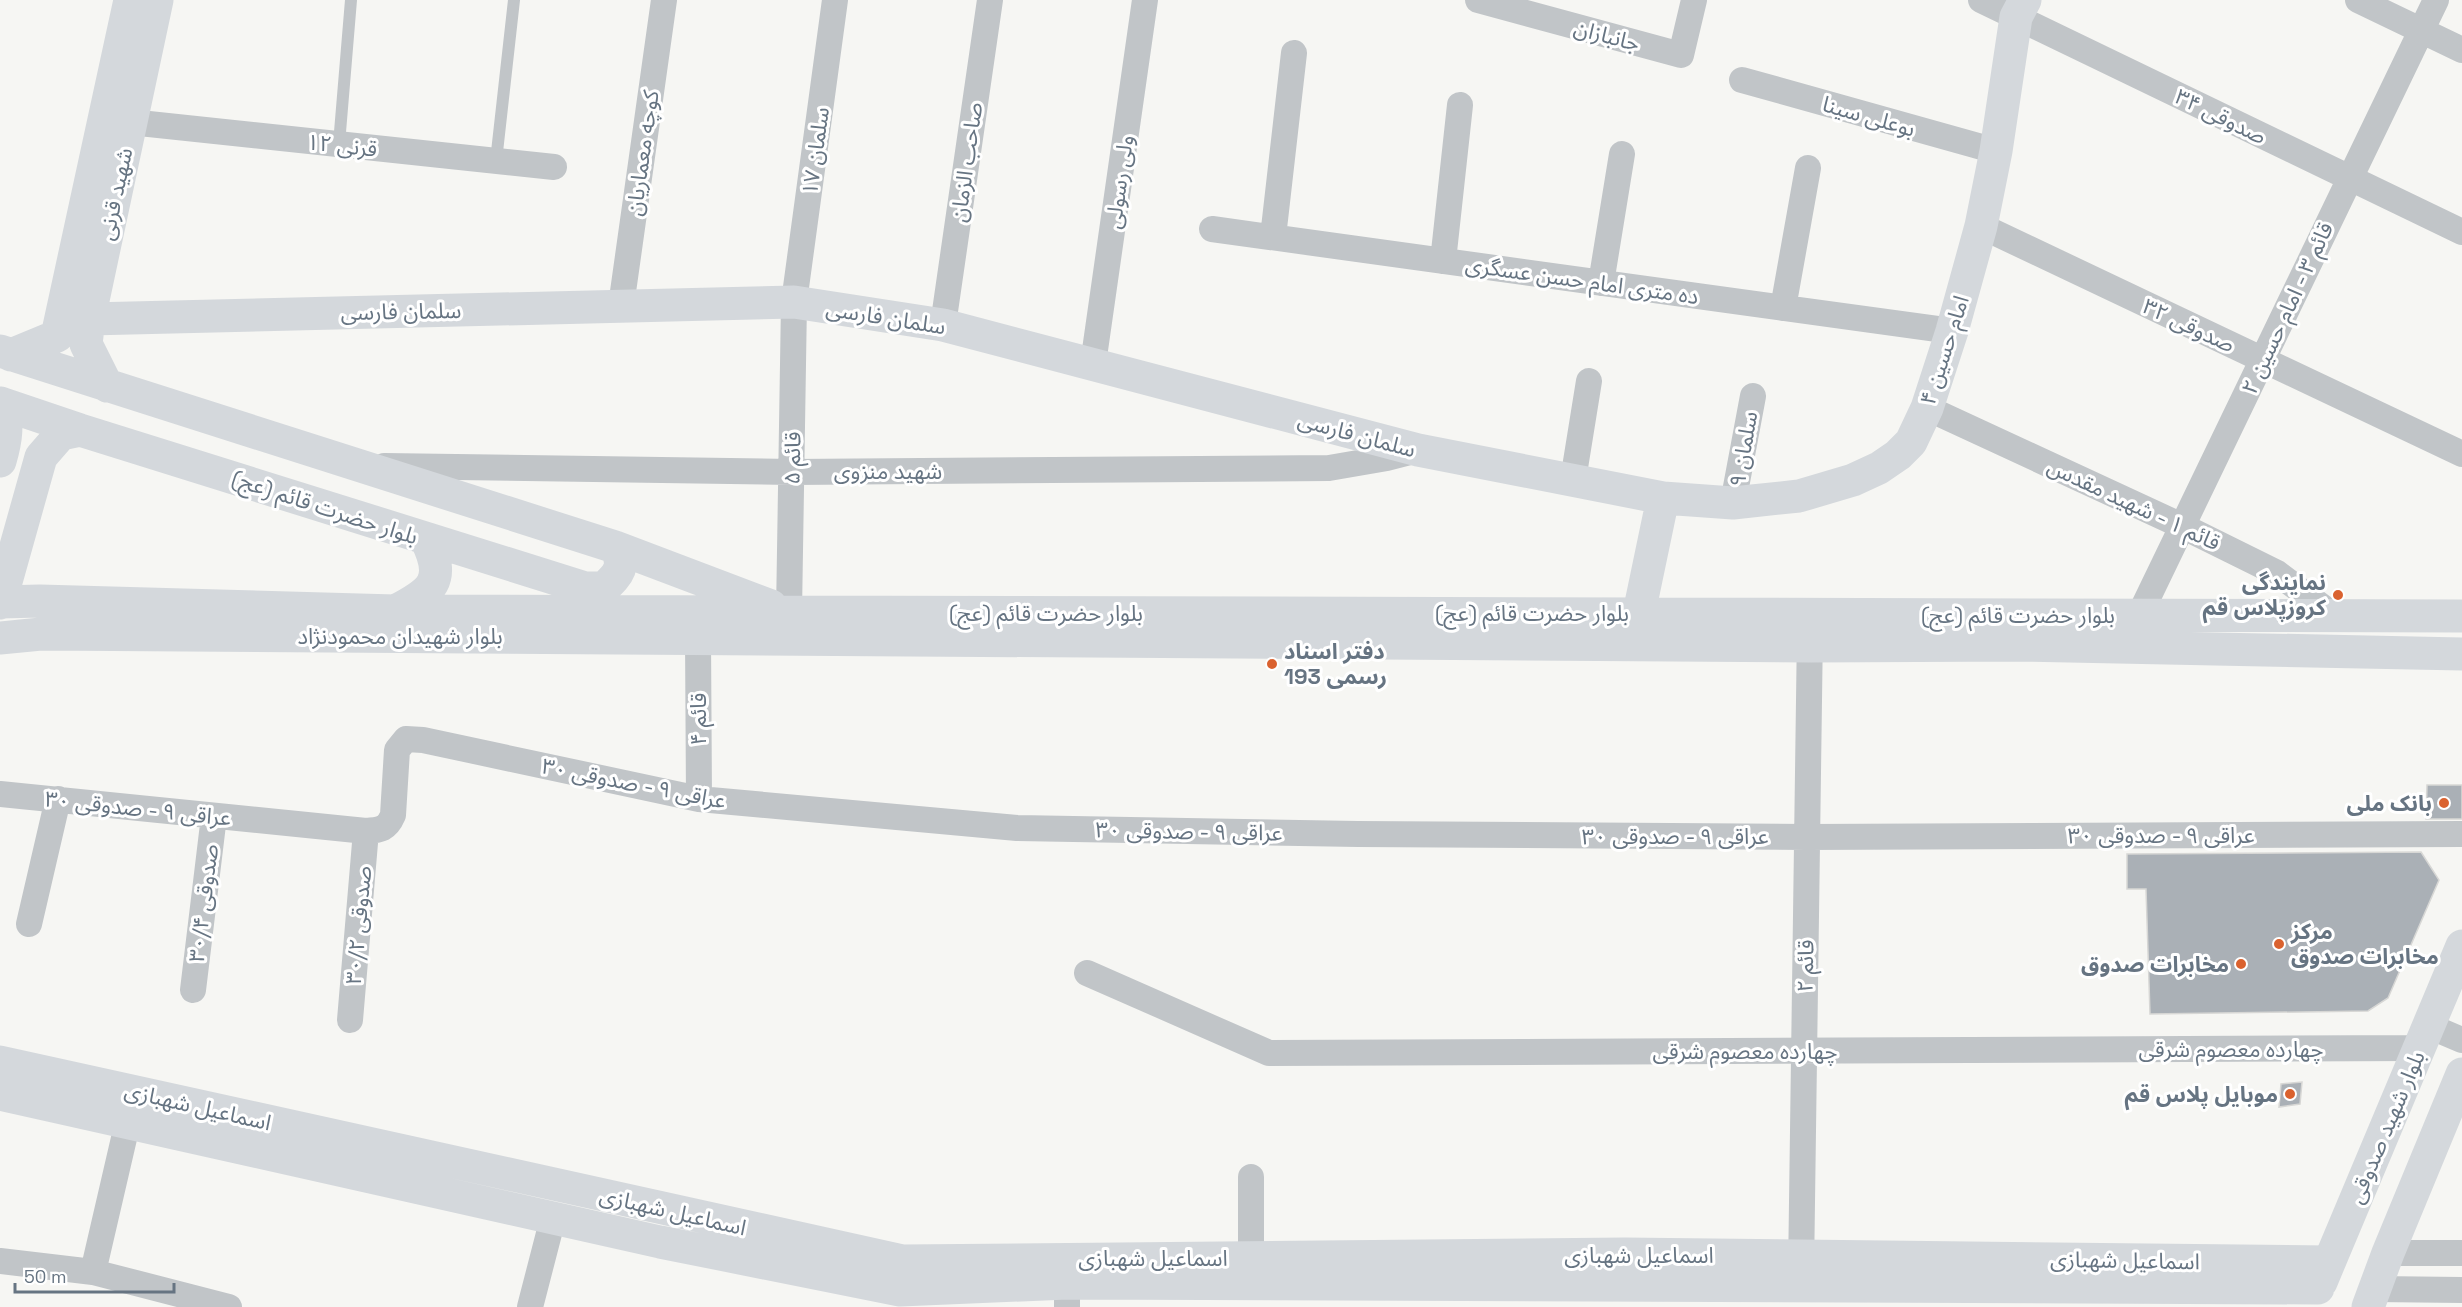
<svg xmlns="http://www.w3.org/2000/svg" width="2462" height="1307" viewBox="0 0 2462 1307" font-family="'Space Grotesk','Noto Sans Arabic',sans-serif">
  <style>
    .building { fill: #aab0b6; stroke: #d7d7d5; stroke-width: 1.5 }
    .lines { fill: none; stroke-linecap: round; stroke-linejoin: round }
    .lane { stroke: #c1c5c8; stroke-width: 12 }
    .street { stroke: #c1c5c8; stroke-width: 26 }
    .secondary { stroke: #d4d8dc; stroke-width: 33 }
    .poi-dot { fill: #da622f; stroke: #fff; stroke-width: 2 }
    .labels { text-anchor: middle; stroke-width: 6; stroke-linejoin: round; paint-order: stroke }
    .street-label { font-size: 22px; fill: #667482; stroke: #fff }
    .poi-label { font-size: 22px; font-weight: bold; fill: #667482; stroke: #fff; text-anchor: end }
  </style>
  <rect width="100%" height="100%" fill="#f6f6f3"/>
  <!-- building -->
  <path class="building" d="M 2427,785 L 2462,785 L 2462,819 L 2426,819 Z
    M 2421,852 L 2439,880 L 2388,998 L 2368,1011 L 2150,1014 L 2146,889 L 2127,889 L 2127,854 Z
    M 2302,1082 L 2300,1104 L 2279,1107 L 2281,1084 Z"/>
  <g class="lines">
    <!-- lane -->
    <path class="lane" d="M 339,144 L 351,0
      M 496,161 L 514,0"/>
    <!-- street -->
    <path class="street" d="M 1478,0 L 1681,55 L 1694,0
      M 1981,0 L 2462,232
      M 2358,0 L 2462,50
      M 1742,80 L 1996,151
      M 130,122 L 554,167
      M 1981,226 L 2462,454
      M 1212,229 L 1952,331
      M 1273,237 L 1294,53
      M 1443,261 L 1460,105
      M 1601,283 L 1622,154
      M 621,306 L 664,0
      M 1783,308 L 1808,168
      M 943,325 L 990,0
      M 1093,364 L 1145,0
      M 1927,408 L 2182,526 L 2277,573 L 2333,615
      M 384,466 L 792,472 L 1329,468 L 1387,458 L 1418,450
      M 1573,480 L 1589,381
      M 1733,503 L 1753,396
      M 789,613 L 794,302 L 835,0
      M 2139,616 L 2436,0
      M 698,638 L 699,799
      M 0,794 L 366,831 C 381,830 387,829 393,815 L 397,750 L 406,739 L 423,740 L 699,799 L 1017,828 L 1358,834 L 1807,837 L 2462,834
      M 29,924 L 58,799
      M 1087,973 L 1269,1053 L 2420,1048
      M 193,990 L 214,816
      M 350,1020 L 366,831
      M 2429,1026 L 2462,1040
      M 2388,1253 L 2462,1253
      M 1251,1257 L 1251,1177
      M 0,1261 L 93,1272 L 229,1307
      M 93,1272 L 128,1121
      M 1801,1274 L 1810,629
      M 2375,1289 L 2462,1290
      M 530,1307 L 553,1218
      M 1067,1307 L 1067,1264"/>
    <!-- secondary -->
    <path class="secondary" d="M 89,319 L 794,302 L 943,325 L 1418,450 L 1663,498 L 1733,503 L 1799,496 L 1853,480 L 1879,468 L 1898,455 L 1911,442 L 1927,408 L 1952,331 L 1981,226 L 1996,151 L 2016,17 L 2025,0
      M 0,351 L 615,547 L 771,606
      M 11,355 L 57,336 L 130,0
      M 107,386 L 86,344 L 89,319 L 157,0
      M 0,403 L 80,430 L 585,588 L 604,588 C 619,574 626,566 615,547
      M 0,461 C 6,440 9,424 1,403
      M 0,602 L 40,601 L 395,611 L 2462,616
      M 0,603 L 41,457 L 61,434 L 80,430
      M 395,611 C 432,592 447,581 426,539
      M 1639,613 L 1663,498
      M 0,638 L 41,634 L 1810,646 L 2025,645 L 2462,654
      M 0,1062 L 903,1261 L 1625,1254 L 2328,1262
      M 0,1094 L 660,1242 L 900,1290 L 1067,1283 L 2318,1288
      M 2321,1282 L 2462,946
      M 2368,1307 L 2388,1253 L 2462,1074"/>
  </g>
  <!-- markers -->
  <g class="poi-dot">
    <circle cx="2338" cy="595" r="6"/>
    <circle cx="1272" cy="664" r="6"/>
    <circle cx="2444" cy="803" r="6"/>
    <circle cx="2279" cy="944" r="6"/>
    <circle cx="2241" cy="964" r="6"/>
    <circle cx="2290" cy="1094" r="6"/>
  </g>
  <g class="labels">
    <!-- street labels -->
    <g class="street-label">
      <text transform="translate(1607 35) rotate(15)" y="8">جانبازان</text>
      <text transform="translate(1869 116) rotate(16)" y="8">بوعلی سینا</text>
      <text transform="translate(2221 116) rotate(26)" y="8">صدوقی ۳۴</text>
      <text transform="translate(342 145) rotate(6)" y="8">قرنی ۱۲</text>
      <text transform="translate(815 151) rotate(-82)" y="8">سلمان ۱۷</text>
      <text transform="translate(642 153) rotate(-82)" y="8">کوچه معماریان</text>
      <text transform="translate(966 162) rotate(-82)" y="8">صاحب الزمان</text>
      <text transform="translate(1119 182) rotate(-82)" y="8">ولی رسولی</text>
      <text transform="translate(115 194) rotate(-78)" y="8">شهید قرنی</text>
      <text transform="translate(1582 280) rotate(8)" y="8">ده متری امام حسن عسگری</text>
      <text transform="translate(2287 308) rotate(-65)" y="8">قائم ۳ - امام حسین ۲</text>
      <text transform="translate(401 311) rotate(-1)" y="8">سلمان فارسی</text>
      <text transform="translate(886 317) rotate(9)" y="8">سلمان فارسی</text>
      <text transform="translate(2189 325) rotate(25)" y="8">صدوقی ۳۲</text>
      <text transform="translate(1944 350) rotate(-72)" y="8">امام حسین ۴</text>
      <text transform="translate(1357 434) rotate(15)" y="8">سلمان فارسی</text>
      <text transform="translate(1743 449) rotate(-80)" y="8">سلمان ۹</text>
      <text transform="translate(792 458) rotate(-89)" y="8">قائم ۵</text>
      <text x="888" y="479">شهید منزوی</text>
      <text transform="translate(2134 504) rotate(25)" y="8">قائم ۱ - شهید مقدس</text>
      <text transform="translate(325 507) rotate(18)" y="8">بلوار حضرت قائم (عج)</text>
      <text x="1046" y="621">بلوار حضرت قائم (عج)</text>
      <text x="1532" y="621">بلوار حضرت قائم (عج)</text>
      <text x="2018" y="623">بلوار حضرت قائم (عج)</text>
      <text x="400" y="644">بلوار شهیدان محمودنژاد</text>
      <text transform="translate(698 719) rotate(-90)" y="8">قائم ۴</text>
      <text transform="translate(634 783) rotate(11)" y="8">عراقی ۹ - صدوقی ۳۰</text>
      <text transform="translate(138 808) rotate(6)" y="8">عراقی ۹ - صدوقی ۳۰</text>
      <text transform="translate(1189 831) rotate(1)" y="8">عراقی ۹ - صدوقی ۳۰</text>
      <text x="2161" y="843">عراقی ۹ - صدوقی ۳۰</text>
      <text x="1675" y="844">عراقی ۹ - صدوقی ۳۰</text>
      <text transform="translate(203 903) rotate(-83)" y="8">صدوقی ۳۰/۴</text>
      <text transform="translate(358 925) rotate(-85)" y="8">صدوقی ۳۰/۲</text>
      <text transform="translate(1805 966) rotate(-89)" y="8">قائم ۲</text>
      <text x="2231" y="1057">چهارده معصوم شرقی</text>
      <text x="1745" y="1059">چهارده معصوم شرقی</text>
      <text transform="translate(198 1106) rotate(13)" y="8">اسماعیل شهبازی</text>
      <text transform="translate(2386 1127) rotate(-67)" y="8">بلوار شهید صدوقی</text>
      <text transform="translate(673 1211) rotate(13)" y="8">اسماعیل شهبازی</text>
      <text x="1639" y="1263">اسماعیل شهبازی</text>
      <text x="1153" y="1266">اسماعیل شهبازی</text>
      <text transform="translate(2125 1260) rotate(1)" y="8">اسماعیل شهبازی</text>
    </g>
    <!-- poi labels -->
    <g class="poi-label">
      <text x="2326" y="590">نمایندگی<tspan x="2326" dy="25">کروزپلاس قم</tspan></text>
      <text x="1284" y="659" text-anchor="start">دفتر اسناد<tspan x="1284" dy="25">رسمی 193</tspan></text>
      <text x="2432" y="811">بانک ملی</text>
      <text x="2291" y="939" text-anchor="start">مرکز<tspan x="2291" dy="25">مخابرات صدوق</tspan></text>
      <text x="2229" y="972">مخابرات صدوق</text>
      <text x="2278" y="1102">موبایل پلاس قم</text>
    </g>
  </g>
  <!-- scale -->
  <path d="M15 1283v9h159v-9" fill="none" stroke="#667482" stroke-width="3"/>
  <text x="24" y="1283" font-size="18" fill="#667482" stroke="#ffffff" stroke-width="4.5" paint-order="stroke">50 m</text>
</svg>
